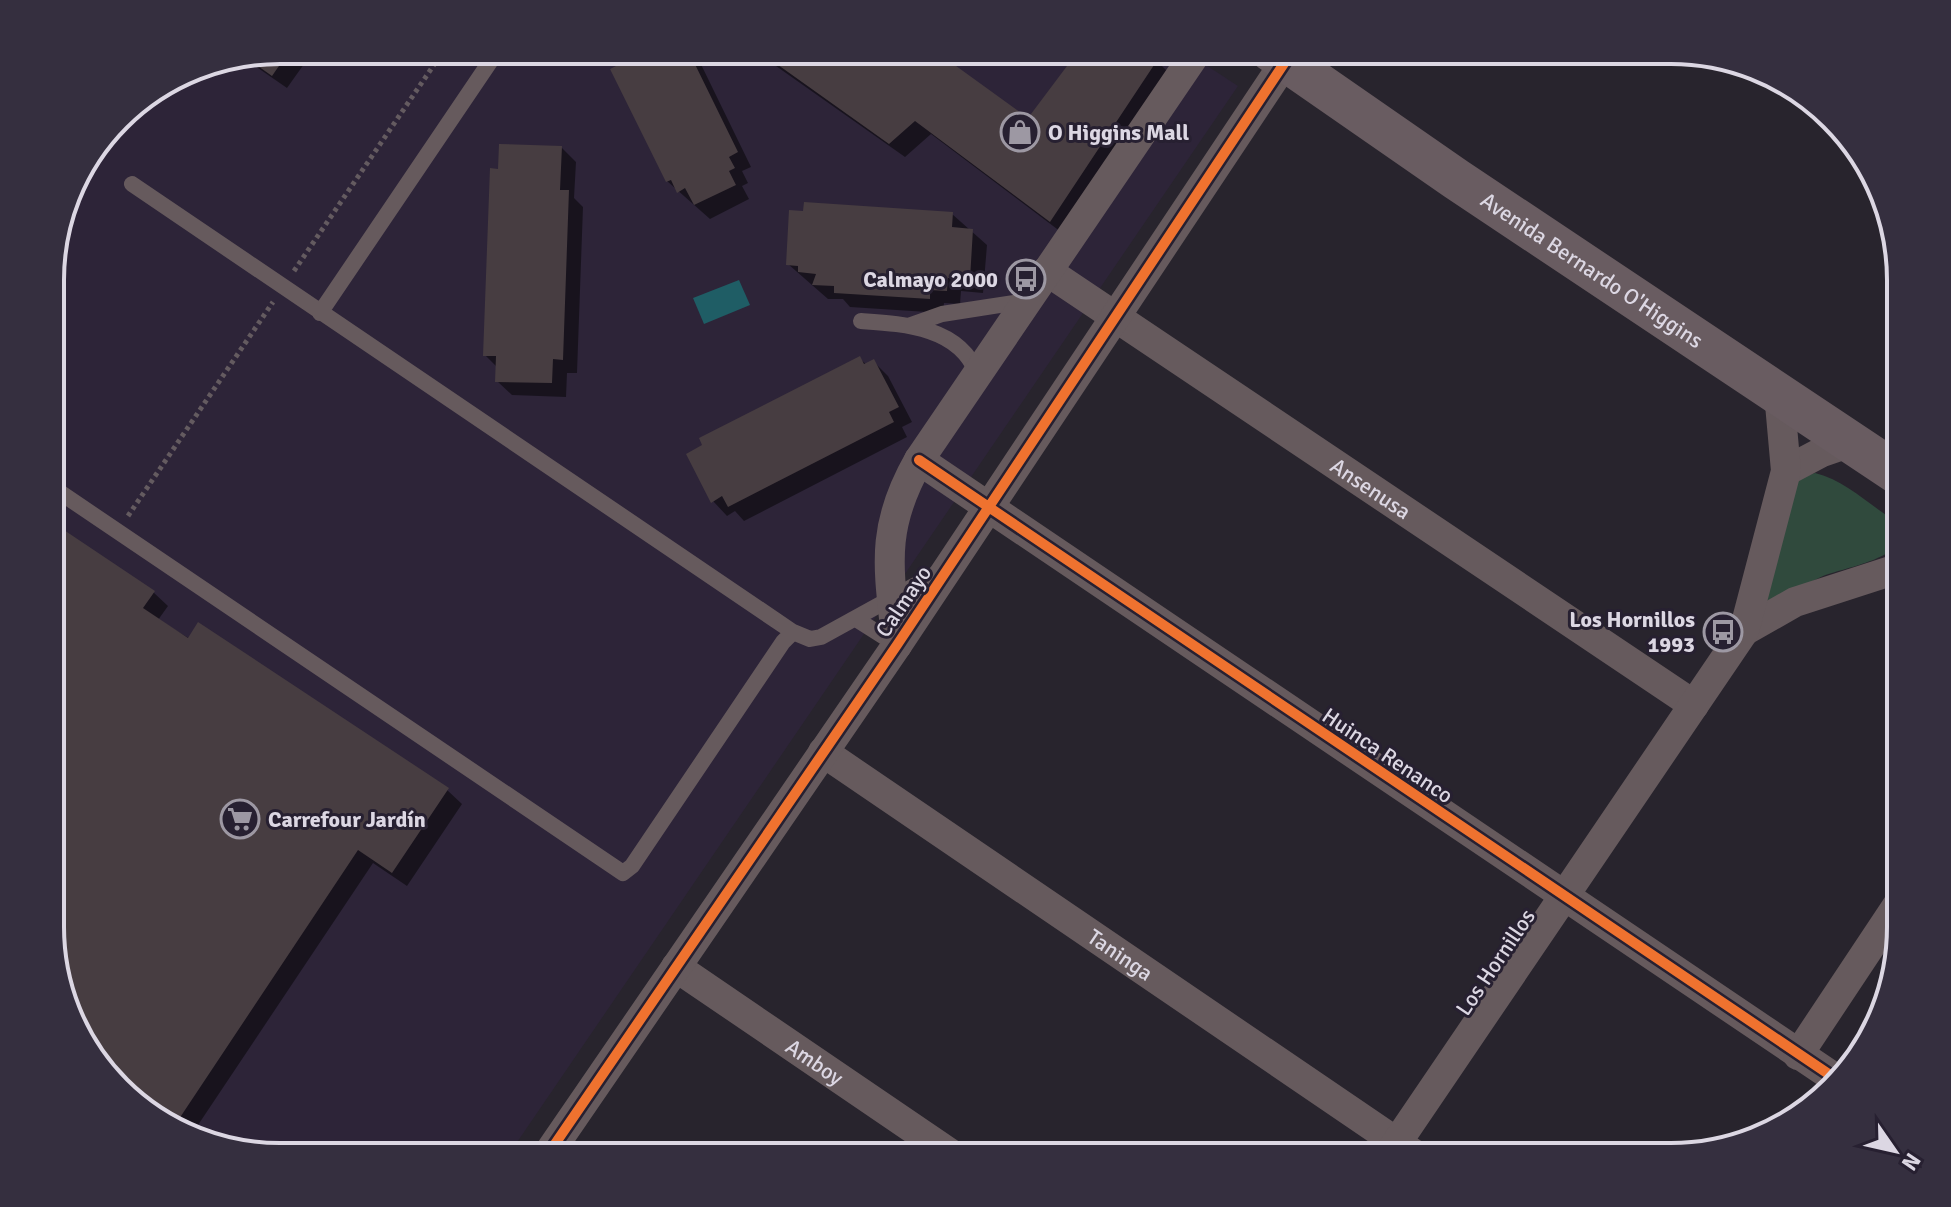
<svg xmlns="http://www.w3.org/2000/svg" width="1951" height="1207" viewBox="0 0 1951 1207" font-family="Signika,sans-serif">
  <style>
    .built { fill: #2d2438 }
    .green { fill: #304a3d }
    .water { fill: #1f5d65 }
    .shadow { fill: #0007 }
    .building { fill: #473d41 }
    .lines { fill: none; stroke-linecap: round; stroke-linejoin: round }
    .path { stroke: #645b60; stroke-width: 5; stroke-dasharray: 4 4; stroke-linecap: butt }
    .service { stroke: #665a5d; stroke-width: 16 }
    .minor { stroke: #665a5d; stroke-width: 30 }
    .secondary { stroke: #695c61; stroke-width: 42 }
    .cycleway-casing { stroke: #272031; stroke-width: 15 }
    .cycleway { stroke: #ef722f; stroke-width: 10 }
    .labels { text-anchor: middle; stroke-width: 6; stroke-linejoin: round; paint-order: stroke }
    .poi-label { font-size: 22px; font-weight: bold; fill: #dcd7e3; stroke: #272031; text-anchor: start }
    .street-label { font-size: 22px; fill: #dcd7e3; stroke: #272031 }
    .rim { fill: none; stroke: #dcd7e3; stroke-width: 4 }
  </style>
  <rect width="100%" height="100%" fill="#28242d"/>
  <!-- built -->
  <path class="built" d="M 280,50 L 1183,50 L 1238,86 L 507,1157 L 279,1157 L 153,1119 L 81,1042 L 52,957 L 52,250 L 74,178 L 128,107 L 192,67 Z"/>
  <!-- green -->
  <path class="green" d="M 1815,473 C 1840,479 1858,495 1879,510 C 1941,552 1849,566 1823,576 C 1803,585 1783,599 1764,611 L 1797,479 Z"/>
  <!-- water -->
  <path class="water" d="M 739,280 L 750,305 L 704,324 L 693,298 Z"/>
  <!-- shadow -->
  <path class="shadow" d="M 280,50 L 314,50 L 287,88 L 242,57 Z
    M 620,50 L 694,50 L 751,167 L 742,171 L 748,183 L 742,186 L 749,199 L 710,219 L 667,181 Z
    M 763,50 L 939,50 L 943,59 L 1029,120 L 1157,61 L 1171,75 L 1065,235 L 931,134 L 905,157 L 776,66 Z
    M 562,148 L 576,162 L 574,198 L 583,207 L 577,373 L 567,373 L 566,397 L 512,395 L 497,381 L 498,368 L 485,355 L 500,171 Z
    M 952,214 L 987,245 L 983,293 L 961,291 L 960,304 L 944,303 L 943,313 L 850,307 L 843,299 L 828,299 L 788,264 Z
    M 859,358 L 867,365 L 874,362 L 888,376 L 912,422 L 902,427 L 907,437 L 744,521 L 735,511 L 727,516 L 713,501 Z
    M 52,525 L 153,592 L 168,606 L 158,620 L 447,790 L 462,804 L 407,886 L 373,863 L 194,1131 L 153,1119 L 81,1042 L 52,957 Z"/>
  <!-- building -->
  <path class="building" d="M 280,50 L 290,50 L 272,76 L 245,57 Z
    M 618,50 L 688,50 L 738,152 L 729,157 L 735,168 L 729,171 L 736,185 L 694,205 L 685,188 L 677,193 L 671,180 L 666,182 L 610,69 L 624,62 Z
    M 757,50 L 934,50 L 1028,118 L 1079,50 L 1145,50 L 1158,59 L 1050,222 L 915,121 L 889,144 Z
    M 499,144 L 562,146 L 560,190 L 569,190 L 563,360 L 553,359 L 552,383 L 495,382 L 496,356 L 483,356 L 490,168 L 498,169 Z
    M 804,202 L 953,212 L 952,227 L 973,229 L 970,279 L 948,278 L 947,291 L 930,290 L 930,299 L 834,293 L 834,286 L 812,285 L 816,274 L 798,272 L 798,266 L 786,265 L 789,210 L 803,211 Z
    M 860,356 L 864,364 L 874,359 L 899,407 L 889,412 L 894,422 L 728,507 L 722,496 L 711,503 L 686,454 L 702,445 L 699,438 Z
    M 52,522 L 155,591 L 143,608 L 188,638 L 198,622 L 449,788 L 392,873 L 358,850 L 175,1125 L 153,1119 L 81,1042 L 52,957 Z"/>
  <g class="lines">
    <!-- path -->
    <path class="path" d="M 294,271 L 444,50
      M 128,516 L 273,302"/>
    <!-- service -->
    <path class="service" d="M 132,184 L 793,632 L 810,639 L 821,637 L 939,572
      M 70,189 L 127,109
      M 320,313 L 498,50
      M 861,321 C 904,324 960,327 977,374
      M 911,325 L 942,314 L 1026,301
      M 52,487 L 623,873 L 632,866 L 783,642 L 793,632
      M 856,619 L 897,645"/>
    <!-- minor -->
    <g class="minor">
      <path id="s1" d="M 1047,271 L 1694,705"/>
      <path d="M 919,460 L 1836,1079"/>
      <path d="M 1786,471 L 1822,452 L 1851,442"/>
      <path d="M 1744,631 L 1795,602 L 1900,568"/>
      <path d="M 897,645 C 889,569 879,530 919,460 L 1198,50"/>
      <path id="s2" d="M 823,752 L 1418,1157"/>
      <path id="s3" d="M 676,967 L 955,1157"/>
      <path d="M 1798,1055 L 1901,900"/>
      <path d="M 546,1157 L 897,645 L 1285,62 L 1287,50"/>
      <path d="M 1387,1157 L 1744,631 L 1786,471 L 1779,393"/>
    </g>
    <!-- secondary -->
    <path class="secondary" id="s4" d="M 1270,50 L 1456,179 L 1900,475"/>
    <defs>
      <path id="cycleway" d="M 919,460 L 1836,1079
        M 546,1157 L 897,645 L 1285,62 L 1287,50"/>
    </defs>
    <!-- cycleway casing -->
    <use href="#cycleway" class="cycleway-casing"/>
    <!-- cycleway -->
    <use href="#cycleway" class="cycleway"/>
  </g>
  <!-- icons -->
  <defs>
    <symbol id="shop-ring" viewBox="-11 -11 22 22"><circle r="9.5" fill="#272031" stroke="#9d98a3" stroke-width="1.5"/><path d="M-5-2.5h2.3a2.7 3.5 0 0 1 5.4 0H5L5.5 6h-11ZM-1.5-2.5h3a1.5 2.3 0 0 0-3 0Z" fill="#9d98a3"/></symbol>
    <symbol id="bus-ring" viewBox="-11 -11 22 22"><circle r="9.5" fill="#272031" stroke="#9d98a3" stroke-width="1.5"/><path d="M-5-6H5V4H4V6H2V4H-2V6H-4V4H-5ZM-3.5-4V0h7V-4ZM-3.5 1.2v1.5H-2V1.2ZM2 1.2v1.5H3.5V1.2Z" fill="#9d98a3"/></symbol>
    <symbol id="supermarket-ring" viewBox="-11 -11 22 22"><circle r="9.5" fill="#272031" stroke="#9d98a3" stroke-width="1.5"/><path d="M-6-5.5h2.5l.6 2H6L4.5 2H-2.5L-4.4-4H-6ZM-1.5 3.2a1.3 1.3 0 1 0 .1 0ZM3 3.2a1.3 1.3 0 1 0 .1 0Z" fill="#9d98a3"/></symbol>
  </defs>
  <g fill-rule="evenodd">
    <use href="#shop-ring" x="998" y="110" width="44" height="44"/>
    <use href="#bus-ring" x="1004" y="257" width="44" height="44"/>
    <use href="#bus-ring" x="1701" y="610" width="44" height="44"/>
    <use href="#supermarket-ring" x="218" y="797" width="44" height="44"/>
  </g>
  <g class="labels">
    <!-- poi labels -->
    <g class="poi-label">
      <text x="1048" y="140">O Higgins Mall</text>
      <text x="998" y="287" text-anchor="end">Calmayo 2000</text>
      <text x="1695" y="627" text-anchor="end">Los Hornillos<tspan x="1695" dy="25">1993</tspan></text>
      <text x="268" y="827">Carrefour Jardín</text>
    </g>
    <!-- street labels -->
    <g class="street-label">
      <text dy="8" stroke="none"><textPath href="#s4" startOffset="390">Avenida Bernardo O'Higgins</textPath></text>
      <text dy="8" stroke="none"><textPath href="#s1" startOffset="390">Ansenusa</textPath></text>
      <text transform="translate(903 601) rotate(-56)" y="8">Calmayo</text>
      <text transform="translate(1388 755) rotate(34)" y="8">Huinca Renanco</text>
      <text dy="8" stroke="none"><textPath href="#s2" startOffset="360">Taninga</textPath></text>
      <text transform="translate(1495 962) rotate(-56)" y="8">Los Hornillos</text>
      <text dy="8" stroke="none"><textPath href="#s3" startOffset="168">Amboy</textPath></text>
    </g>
  </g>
  <!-- crop -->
  <path d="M0 0H1951V1207H0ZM280 64H1671A216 216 0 0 1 1887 280V927A216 216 0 0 1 1671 1143H280A216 216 0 0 1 64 927V280A216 216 0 0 1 280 64Z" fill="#352f3f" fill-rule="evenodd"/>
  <path class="rim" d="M280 64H1671A216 216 0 0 1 1887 280V927A216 216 0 0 1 1671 1143H280A216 216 0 0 1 64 927V280A216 216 0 0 1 280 64Z"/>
  <!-- north arrow -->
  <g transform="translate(1895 1151) rotate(124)" stroke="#272031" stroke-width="6" paint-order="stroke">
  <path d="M0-6L14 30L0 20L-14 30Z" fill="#dcd7e3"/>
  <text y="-12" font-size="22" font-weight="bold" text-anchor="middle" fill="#dcd7e3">N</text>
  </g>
</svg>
